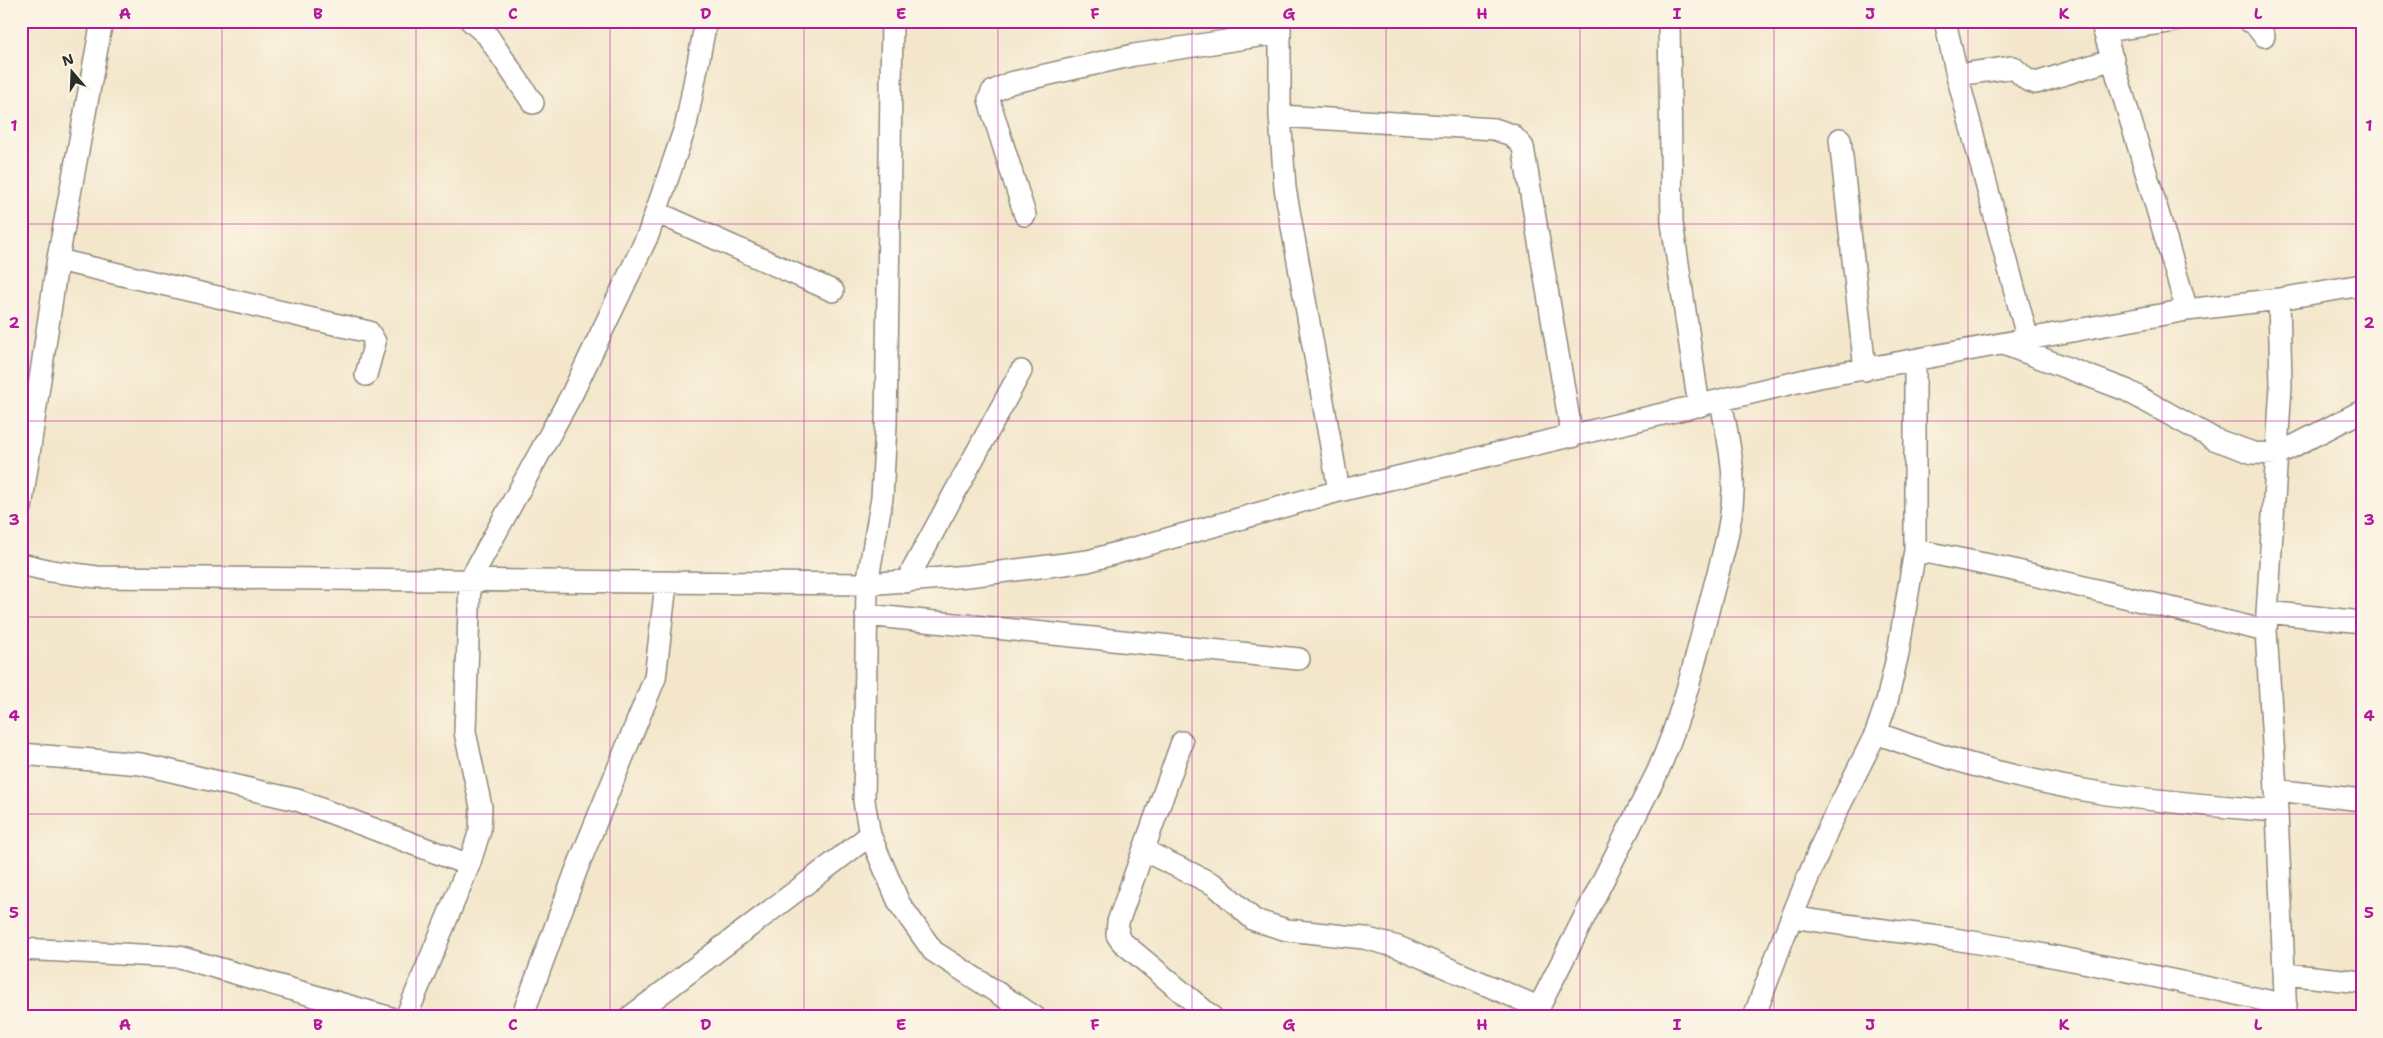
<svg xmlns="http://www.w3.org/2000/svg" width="2383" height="1038" viewBox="0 0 2383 1038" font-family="'Shantell Sans',sans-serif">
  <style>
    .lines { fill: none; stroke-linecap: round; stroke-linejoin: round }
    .minor-casing { stroke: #8f887b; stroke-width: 24 }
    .minor { stroke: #fff; stroke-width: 21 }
    .grid { fill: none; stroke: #b5179e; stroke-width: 1; stroke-opacity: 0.55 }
    .neatline { fill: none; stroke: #b5179e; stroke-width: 2 }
    .grid-label { font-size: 16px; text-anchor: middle; font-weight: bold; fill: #b5179e }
  </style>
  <rect width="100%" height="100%" fill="#fcf5e5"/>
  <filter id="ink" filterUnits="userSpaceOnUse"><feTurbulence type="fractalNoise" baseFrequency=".02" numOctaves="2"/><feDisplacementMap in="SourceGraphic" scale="10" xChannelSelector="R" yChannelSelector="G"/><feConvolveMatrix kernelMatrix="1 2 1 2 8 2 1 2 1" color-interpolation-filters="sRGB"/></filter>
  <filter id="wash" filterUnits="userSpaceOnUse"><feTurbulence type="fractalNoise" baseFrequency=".0096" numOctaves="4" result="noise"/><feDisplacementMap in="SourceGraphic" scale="20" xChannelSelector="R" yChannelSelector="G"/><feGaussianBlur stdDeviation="1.12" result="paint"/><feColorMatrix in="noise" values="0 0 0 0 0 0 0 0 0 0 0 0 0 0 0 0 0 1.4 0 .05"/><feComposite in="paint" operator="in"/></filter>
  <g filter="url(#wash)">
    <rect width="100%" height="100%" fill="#f3e6cb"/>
  </g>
  <g filter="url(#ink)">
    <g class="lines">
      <defs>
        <path id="minor" d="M 471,21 L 487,35 L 533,103
          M 892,21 L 886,425 L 882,498 L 867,584 L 864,801 L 870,835 L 899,903 L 933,951 L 1035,1017
          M 1280,21 L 1280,116 L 1285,188 L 1339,491
          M 1669,21 L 1672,223 L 1699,406
          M 1945,21 L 1957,75 L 2028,340
          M 2101,21 L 2187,310
          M 2249,21 L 2254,23 L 2264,36
          M 2104,31 L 2175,21
          M 1957,75 L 2013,67 L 2027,80 L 2036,83 L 2113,59
          M 1280,116 L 1494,129 L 1512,135 L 1523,147 L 1572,437
          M 1840,139 L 1865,370
          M 656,212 L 833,291
          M 1025,215 L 992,110 L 989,99 L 992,92 L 1010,83 L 1134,55 L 1279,33
          M 58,260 L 369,332 L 375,342 L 366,375
          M 2279,299 L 2281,385 L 2266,631 L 2276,790 L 2286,1017
          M 2006,345 L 2126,390 L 2214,439 L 2253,453 L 2278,454 L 2362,411
          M 21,508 L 57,264 L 102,21
          M 1915,550 L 2009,569 L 2266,631
          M 21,564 L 51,571 L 97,577 L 867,584 L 968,576 L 1088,561 L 1339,491 L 1814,378 L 2187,310 L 2279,299 L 2362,285
          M 906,582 L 1021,371
          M 2267,612 L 2362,622
          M 866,615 L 1299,659
          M 1876,733 C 1950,761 2028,782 2107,794 C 2163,802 2220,806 2276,811
          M 1182,742 L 1118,922 L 1117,935 L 1122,942 L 1212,1017
          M 21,754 L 141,764 L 297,800 L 469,865
          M 2276,790 L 2362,800
          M 1145,851 L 1215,885 L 1254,920 L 1287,930 L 1364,938 L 1398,947 L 1538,1007
          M 1792,917 C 1846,926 1900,931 1954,939 C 2066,957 2176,980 2286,1005
          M 21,949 L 179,957 L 388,1017
          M 2284,974 L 2362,982
          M 406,1017 L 469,865 L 480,830 L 481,807 L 465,732 L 470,580 L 572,394 L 648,235 L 686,125 L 706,21
          M 522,1017 L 576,871 L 655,678 L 666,584
          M 630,1017 L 870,835
          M 1534,1017 L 1657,773 C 1682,717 1696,658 1711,599 C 1720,564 1732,528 1733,491 C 1734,461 1726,430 1721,401
          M 1754,1017 L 1784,936 L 1828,829 L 1876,733 L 1887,701 L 1898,653 L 1915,550 L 1915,361"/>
      </defs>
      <!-- minor casing -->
      <use href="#minor" class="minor-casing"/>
      <!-- minor -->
      <use href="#minor" class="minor"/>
    </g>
  </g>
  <!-- grid -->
  <path class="grid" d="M 222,21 L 222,1017M 416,21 L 416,1017M 610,21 L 610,1017M 804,21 L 804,1017M 998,21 L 998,1017M 1192,21 L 1192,1017M 1386,21 L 1386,1017M 1580,21 L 1580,1017M 1774,21 L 1774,1017M 1968,21 L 1968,1017M 2162,21 L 2162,1017M 21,224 L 2362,224M 21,421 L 2362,421M 21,617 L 2362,617M 21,814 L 2362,814"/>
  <!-- margin -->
  <rect width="2383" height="1038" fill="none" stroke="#fcf5e5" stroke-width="55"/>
  <!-- north arrow -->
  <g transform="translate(72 72) rotate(341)" stroke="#fcf5e5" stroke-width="4" paint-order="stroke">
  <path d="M0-4L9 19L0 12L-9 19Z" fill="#2b2b2b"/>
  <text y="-8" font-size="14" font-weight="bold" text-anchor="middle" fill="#2b2b2b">N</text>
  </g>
  <rect x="28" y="28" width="2328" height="982" class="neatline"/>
  <g class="grid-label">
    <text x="125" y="19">A</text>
    <text x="318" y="19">B</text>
    <text x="513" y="19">C</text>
    <text x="706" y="19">D</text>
    <text x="901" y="19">E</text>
    <text x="1095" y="19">F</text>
    <text x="1289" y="19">G</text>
    <text x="1482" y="19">H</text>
    <text x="1677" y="19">I</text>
    <text x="1870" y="19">J</text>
    <text x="2064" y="19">K</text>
    <text x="2258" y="19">L</text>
    <text x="14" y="131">1</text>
    <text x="2369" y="131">1</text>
    <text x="14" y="328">2</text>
    <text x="2369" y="328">2</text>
    <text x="14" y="525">3</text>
    <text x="2369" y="525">3</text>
    <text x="14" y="721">4</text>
    <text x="2369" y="721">4</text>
    <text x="14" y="918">5</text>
    <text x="2369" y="918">5</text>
    <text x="125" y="1030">A</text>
    <text x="318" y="1030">B</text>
    <text x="513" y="1030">C</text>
    <text x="706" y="1030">D</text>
    <text x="901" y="1030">E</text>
    <text x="1095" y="1030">F</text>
    <text x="1289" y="1030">G</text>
    <text x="1482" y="1030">H</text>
    <text x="1677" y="1030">I</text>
    <text x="1870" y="1030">J</text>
    <text x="2064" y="1030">K</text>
    <text x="2258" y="1030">L</text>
  </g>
</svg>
